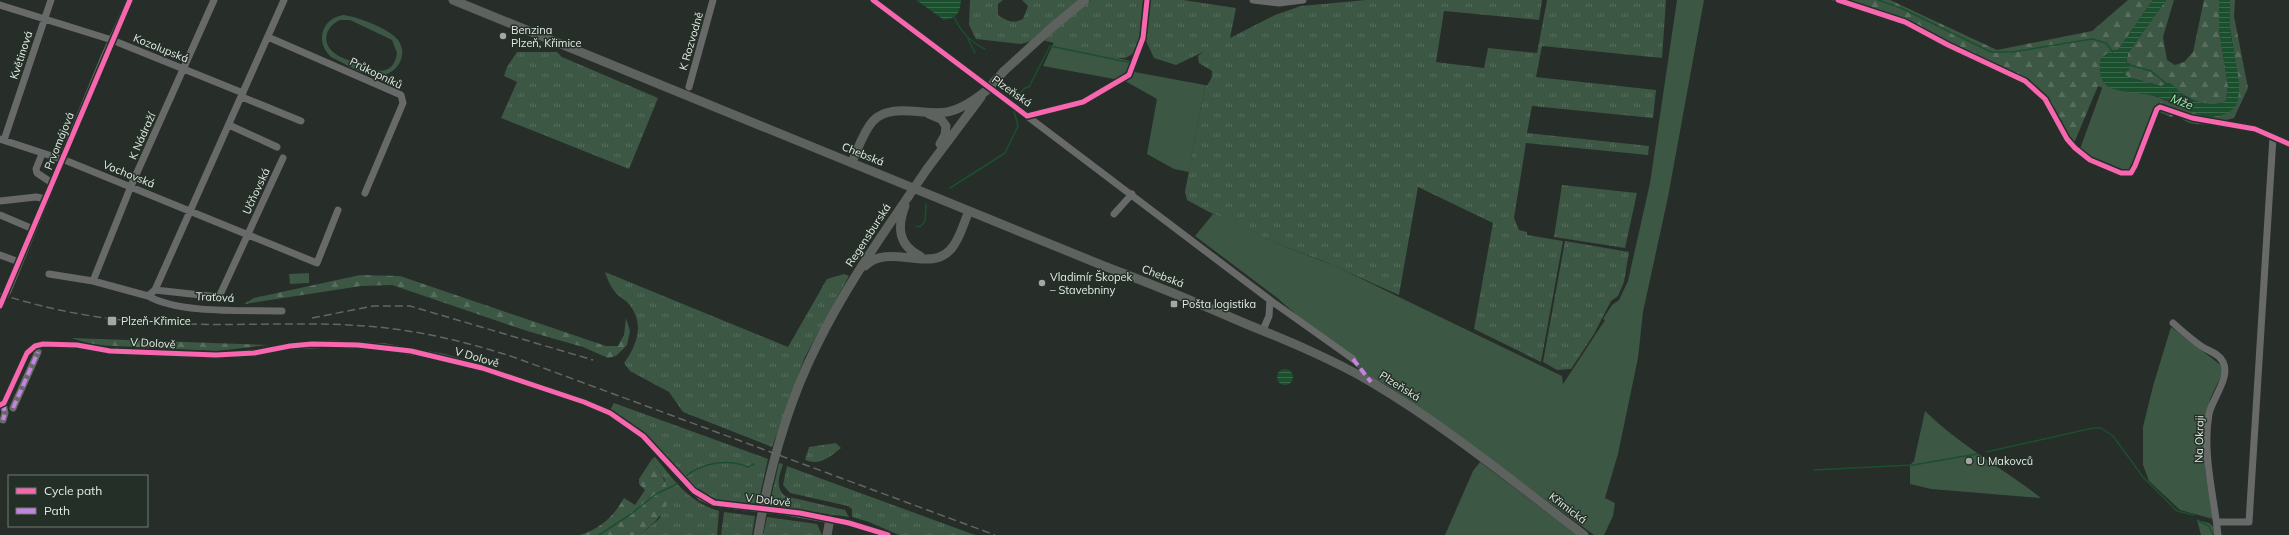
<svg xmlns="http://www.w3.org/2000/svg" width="2289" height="535" viewBox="0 0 2289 535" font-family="Mulish,sans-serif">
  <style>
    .grass { fill: url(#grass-tufts) }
    .forest { fill: url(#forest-firs) }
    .garden { fill: #3c5744; fill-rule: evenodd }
    .water { fill: url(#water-rules) }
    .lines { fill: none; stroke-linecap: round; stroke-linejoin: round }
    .stream { stroke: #1a502e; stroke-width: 1.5 }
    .minor-tunnel { stroke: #434a44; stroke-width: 7; stroke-dasharray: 7 3.5; stroke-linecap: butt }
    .minor { stroke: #686a69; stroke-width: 7 }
    .major { stroke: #5e625e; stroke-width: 9 }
    .rail { stroke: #636664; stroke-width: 1.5; stroke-dasharray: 8 4; stroke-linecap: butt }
    .minor-bridge { stroke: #686a69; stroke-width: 7 }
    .major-bridge { stroke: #5e625e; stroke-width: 9 }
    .quiet { stroke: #c483df; stroke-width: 4; stroke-dasharray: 8 4; stroke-linecap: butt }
    .cycleway-casing { stroke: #243027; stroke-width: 8 }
    .cycleway { stroke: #f766af; stroke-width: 5 }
    .poi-dot { fill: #a2a8a3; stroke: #243027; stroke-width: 1.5 }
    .labels { text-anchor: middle; stroke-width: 3; stroke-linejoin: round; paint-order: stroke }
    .poi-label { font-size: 11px; fill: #e4ebe5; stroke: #243027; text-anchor: start }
    .street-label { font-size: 11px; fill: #e4ebe5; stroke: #243027 }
    .water-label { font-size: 12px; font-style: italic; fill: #9df1b5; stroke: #243027 }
  </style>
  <defs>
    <pattern id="grass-tufts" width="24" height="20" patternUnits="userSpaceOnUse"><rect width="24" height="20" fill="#3c5744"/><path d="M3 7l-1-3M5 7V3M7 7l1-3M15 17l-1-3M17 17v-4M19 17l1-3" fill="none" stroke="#586f5f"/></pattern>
    <pattern id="forest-firs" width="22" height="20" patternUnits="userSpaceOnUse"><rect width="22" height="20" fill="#3c5744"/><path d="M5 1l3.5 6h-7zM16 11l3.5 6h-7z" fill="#586f5f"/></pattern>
    <pattern id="water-rules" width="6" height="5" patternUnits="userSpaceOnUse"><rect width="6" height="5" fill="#1a502e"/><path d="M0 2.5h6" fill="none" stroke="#3b694c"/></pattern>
  </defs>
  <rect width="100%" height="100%" fill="#272d28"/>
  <!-- grass -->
  <path class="grass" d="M 970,0 L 1003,0 L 998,4 L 998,15 C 1007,21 1013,24 1023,19 L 1028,6 L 1022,0 L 1079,0 L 1031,41 L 1021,44 L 976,39 L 969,25 Z
    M 1091,0 L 1143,0 L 1139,40 L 1135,53 L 1125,58 L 1115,58 L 1042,40 Z
    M 1150,0 L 1183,0 L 1236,8 L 1230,38 L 1275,15 L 1301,6 L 1366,0 L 1542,0 L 1539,20 L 1444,11 L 1436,62 L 1484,68 L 1488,48 L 1537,53 L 1547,0 L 1666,0 L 1662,58 L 1542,46 L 1536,77 L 1656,90 L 1653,118 L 1532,106 L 1527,133 L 1649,146 L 1648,155 L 1526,143 L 1514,218 L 1519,230 L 1527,232 L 1527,235 L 1563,241 L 1541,362 L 1474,329 L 1493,223 L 1418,187 L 1399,295 L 1323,261 L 1276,243 L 1209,212 L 1187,200 L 1185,192 L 1205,85 L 1207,86 C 1210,81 1213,77 1212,71 L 1199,63 L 1198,56 L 1203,52 L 1176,65 L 1154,58 L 1145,39 Z
    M 517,52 L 557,52 L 562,57 L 658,98 L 629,169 L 501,118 L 517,82 L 504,76 L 507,67 Z
    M 1562,185 L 1637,193 L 1625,248 L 1554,237 Z
    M 1565,241 L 1629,252 L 1624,282 L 1618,296 L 1611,301 L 1594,334 L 1571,369 L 1557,370 L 1543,362 Z
    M 605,272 L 788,347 L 827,279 L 844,274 L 849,276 L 805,357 L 772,447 L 683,412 L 669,392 L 630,371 L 624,363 C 637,345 645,324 629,304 C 627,301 622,299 619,296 C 612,290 608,281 605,272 Z
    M 614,403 L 768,459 L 758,504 L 728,502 L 712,498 L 697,488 L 645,433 L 610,410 Z
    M 836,443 L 841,448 C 830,457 820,466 805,460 L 809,447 Z
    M 655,457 C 676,482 687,501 719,511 L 717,535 L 640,535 L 660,518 L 665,480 L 652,459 Z
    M 779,463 L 783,464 C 779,476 775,487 785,496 L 845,510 L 849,517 L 769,506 Z
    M 787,466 L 803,472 L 975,535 L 899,535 L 869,522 L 852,517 L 852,509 L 848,506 L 790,493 L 783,485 Z
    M 724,512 L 755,516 L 752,535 L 721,535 Z
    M 767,517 L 817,524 L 822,535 L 763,535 Z"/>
  <!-- forest -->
  <path class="forest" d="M 1831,0 L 1890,0 L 1997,50 L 2092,31 L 2128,0 L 2153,0 L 2118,50 L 2110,51 L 2100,64 L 2104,83 L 2113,89 L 2157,97 L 2207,117 L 2215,116 L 2239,86 L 2230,28 L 2230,0 L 2235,0 L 2234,16 L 2248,88 L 2234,118 C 2221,121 2204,127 2190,123 C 2185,122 2181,117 2176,115 L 2171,117 L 2098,86 L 2072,148 L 2040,97 L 2028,86 L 1909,25 Z
    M 2166,0 L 2174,0 L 2163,37 L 2167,60 L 2175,65 L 2184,62 L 2193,52 L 2204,0 L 2219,0 L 2219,29 L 2228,86 L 2226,101 C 2213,108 2195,102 2184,95 C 2178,92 2175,86 2169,83 L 2161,86 L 2128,77 L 2124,75 L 2128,53 Z
    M 360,275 L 400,276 L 606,346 L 618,346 L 624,335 L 626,318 L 630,331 L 627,345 L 616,356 L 608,358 L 583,347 L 527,331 L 392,285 L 361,286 L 244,304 L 254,298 Z
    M 71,338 L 268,345 L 216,351 L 94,345 Z
    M 652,459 C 677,497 673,507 640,535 L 580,535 C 600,529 614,516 624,498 L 635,505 L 645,490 L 639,484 L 639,479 Z"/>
  <!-- garden -->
  <path class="garden" d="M 1677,0 L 1704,0 L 1668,197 L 1643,312 L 1638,358 L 1618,454 L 1605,498 L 1615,503 L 1613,516 L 1604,535 L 1594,535 L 1430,415 L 1391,388 L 1361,371 L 1276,297 L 1195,236 L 1213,214 L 1222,217 L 1276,243 L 1335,266 L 1562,376 L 1563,384 L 1605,320 L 1603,319 L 1612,305 L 1619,300 L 1628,281 L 1650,183 Z
    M 343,15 C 356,16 390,29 398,40 C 410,56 395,77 376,76 C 362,75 344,63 331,57 C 315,42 321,19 343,15 ZM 340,20 L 350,20 L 392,40 L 397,53 C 393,81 369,69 353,62 C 346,59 336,56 331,50 C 321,39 328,25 340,20 Z
    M 1054,42 L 1134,62 L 1129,71 L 1205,85 L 1189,172 L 1174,169 L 1147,154 L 1157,99 L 1125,81 L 1043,66 Z
    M 2104,83 C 2121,95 2141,90 2160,98 L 2129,172 L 2085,155 L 2080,149 Z
    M 309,273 L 309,283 L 290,284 L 289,274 Z
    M 2171,327 L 2222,366 L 2223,372 L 2210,399 L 2205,429 L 2205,469 L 2213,519 L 2180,510 L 2149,481 L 2143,465 L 2143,427 L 2153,386 Z
    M 1925,411 C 1959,445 2003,468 2041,498 L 1931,489 L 1910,484 L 1910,465 L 1914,461 Z
    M 1480,462 L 1577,535 L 1445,535 L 1473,471 Z
    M 2197,520 L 2209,523 L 2215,528 L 2216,535 L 2201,535 Z"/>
  <!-- water -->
  <path class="water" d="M 916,0 L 961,0 C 960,13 957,18 944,20 Z
    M 2153,0 L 2166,0 L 2128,53 L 2126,63 L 2130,63 L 2129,71 L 2123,72 L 2128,77 L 2161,86 L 2169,83 C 2175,85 2178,91 2183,95 C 2195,102 2213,108 2226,101 L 2228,86 L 2219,29 L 2219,0 L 2230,0 C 2230,9 2230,18 2230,28 C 2231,46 2247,94 2234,108 C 2228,115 2214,118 2206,117 C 2189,113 2174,102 2158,97 C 2141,91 2118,95 2105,84 C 2099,78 2099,65 2101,58 L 2110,51 L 2118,50 Z
    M1277 377a8 8 0 1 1 16 0a8 8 0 1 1-16 0Z"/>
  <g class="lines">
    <!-- stream -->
    <path class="stream" d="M 1878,0 L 1901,8 L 1991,52 L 2012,52 L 2092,39 L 2106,43 L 2113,52
      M 954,17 C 961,32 970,42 985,49
      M 968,39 L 975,53
      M 2130,65 L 2151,71 L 2168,85
      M 1011,91 L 1015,98 L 1025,88 L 1029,87 L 1050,46 L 1132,63
      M 950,188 L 1005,153 L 1018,126 L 1014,111
      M 916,226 L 920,227 L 925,221 L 926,204
      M 1986,452 L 2093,428 L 2101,428 L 2113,436 L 2143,477 L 2177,511 L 2194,515
      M 1814,470 L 1913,465 L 1977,454
      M 686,476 C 702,463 729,458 748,467 L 754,464
      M 2197,520 L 2209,526 L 2213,535
      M 599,535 L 631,514 L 656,494 L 677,484"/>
    <!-- minor-tunnel -->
    <path class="minor-tunnel" d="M 0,306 L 8,291"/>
    <!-- minor -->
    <path class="minor" d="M 873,0 L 1027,116 L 1083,102 L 1129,75 L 1143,38 L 1147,0
      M 1253,0 L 1279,3 L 1303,0
      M 1838,0 L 1905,22 L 1948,45 L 2025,81 L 2045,99 L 2067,139 L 2075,148 L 2090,160 L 2121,173 L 2131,173 L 2135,166 L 2157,109 L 2160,107 L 2192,118 L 2255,129 L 2289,144
      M 0,5 L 112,40 L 243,93
      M 268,37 L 401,95 L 403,103 L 365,193
      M 689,87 L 713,0
      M 242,97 L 301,121
      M 1027,116 L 1270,300 L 1353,359
      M 229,125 L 277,147
      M 0,139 L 67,161 L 317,263 L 338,210
      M 4,140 L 51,0
      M 42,154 L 36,169 L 37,173 L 52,183
      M 0,201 L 36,197 L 46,199
      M 1114,214 L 1132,194
      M 0,215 L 33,229
      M 0,255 L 19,262
      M 49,274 L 93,281 L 148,296
      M 93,281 L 131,186 L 214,0
      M 155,290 L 284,0
      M 8,291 L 104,57 L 130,0
      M 282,311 C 246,310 179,314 148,296 L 155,290 L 219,297 L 283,158
      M 2173,323 C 2182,331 2191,339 2201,346 C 2208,351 2219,353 2223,362 C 2231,377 2212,399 2209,414 C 2202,453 2214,496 2218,535
      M 1263,330 L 1269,316 L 1270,300
      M 3,403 L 5,413 L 3,420
      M 0,405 L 4,403 L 27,353 L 35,346 L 43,344 L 77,345 L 110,351 L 216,355 L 254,353 L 290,346 L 333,344 L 385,347 L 441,357 L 482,368 L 584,402 L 610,413 L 643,436 L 701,497 L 714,503 L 736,506
      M 13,408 L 38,352
      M 781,511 L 849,523 L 888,535
      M 2217,522 L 2249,522 L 2273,137"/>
    <!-- major -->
    <path class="major" d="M 453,0 L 1104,266 C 1152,284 1198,303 1244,323 C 1288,341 1332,359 1373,383 C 1447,427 1515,483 1584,535
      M 1004,71 L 1049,30 L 1085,0
      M 929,114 L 941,119 L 946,126 L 945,135 L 940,144
      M 852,162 C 858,149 863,132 873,121 C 890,102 924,116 947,112 C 962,109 975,100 987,90
      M 927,169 L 981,97
      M 905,206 C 897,227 898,245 920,256
      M 865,266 C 890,241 934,277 954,245 C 961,235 964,222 969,211
      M 758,535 C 769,471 787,405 816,347 C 841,295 875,245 908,197
      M 827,535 L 830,519"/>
    <!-- rail -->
    <path class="rail" d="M 0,294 C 52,311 108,321 163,323 C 231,327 298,321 366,326 C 418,330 469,342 519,359 L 995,535
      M 312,318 L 373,306 L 410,306 L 593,360"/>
    <!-- minor-bridge -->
    <path class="minor-bridge" d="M 736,506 L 781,511"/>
    <!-- major-bridge -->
    <path class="major-bridge" d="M 987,90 L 1004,71
      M 908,197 L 927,169"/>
    <!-- quiet -->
    <path class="quiet" d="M 1353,359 L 1371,382
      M 3,403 L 5,413 L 3,420
      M 13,408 L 38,352"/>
    <defs>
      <path id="cycleway" d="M 873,0 L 1027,116 L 1083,102 L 1129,75 L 1143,38 L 1147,0
        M 1838,0 L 1905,22 L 1948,45 L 2025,81 L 2045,99 L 2067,139 L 2075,148 L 2090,160 L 2121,173 L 2131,173 L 2135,166 L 2157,109 L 2160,107 L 2192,118 L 2255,129 L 2289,144
        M 0,306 L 130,0
        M 0,405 L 4,403 L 27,353 L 35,346 L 43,344 L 77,345 L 110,351 L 216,355 L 254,353 L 290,346 L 312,344 L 358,345 L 411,351 L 482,368 L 584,402 L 610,413 L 643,436 L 694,491 L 714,503 L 800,513 L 849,523 L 888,535"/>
    </defs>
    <!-- cycleway casing -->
    <use href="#cycleway" class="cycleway-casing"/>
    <!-- cycleway -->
    <use href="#cycleway" class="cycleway"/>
  </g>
  <!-- markers -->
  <g class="poi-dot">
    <circle cx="503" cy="36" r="4"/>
    <circle cx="1042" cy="283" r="4"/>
    <rect x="1170" y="300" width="8" height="8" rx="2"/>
    <rect x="107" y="316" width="10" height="10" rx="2"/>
    <circle cx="1969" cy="461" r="4"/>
  </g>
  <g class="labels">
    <!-- poi labels -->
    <g class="poi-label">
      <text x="511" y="34">Benzina<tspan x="511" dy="13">Plzeň, Křimice</tspan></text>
      <text x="1050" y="281">Vladimír Škopek<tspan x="1050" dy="13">– Stavebniny</tspan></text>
      <text x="1182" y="308">Pošta logistika</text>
      <text x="121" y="325">Plzeň-Křimice</text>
      <text x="1977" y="465">U Makovců</text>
    </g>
    <!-- street labels -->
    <g class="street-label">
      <text transform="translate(691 41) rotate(-74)" y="4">K Rozvodně</text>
      <text transform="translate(161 48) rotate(22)" y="4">Kozolupská</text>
      <text transform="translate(21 55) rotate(-72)" y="4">Květinová</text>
      <text transform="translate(376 73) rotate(26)" y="4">Průkopníků</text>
      <text transform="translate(1012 91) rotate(35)" y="4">Plzeňská</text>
      <text transform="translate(142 136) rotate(-66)" y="4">K Nádraží</text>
      <text transform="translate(59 141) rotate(-68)" y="4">Prvomájová</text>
      <text transform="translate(863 154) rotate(22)" y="4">Chebská</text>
      <text transform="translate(129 174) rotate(22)" y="4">Vochovská</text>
      <text transform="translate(256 191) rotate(-65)" y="4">Učňovská</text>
      <text transform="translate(868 235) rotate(-57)" y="4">Regensburská</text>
      <text transform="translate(1163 276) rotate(21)" y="4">Chebská</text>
      <text transform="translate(215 297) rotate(3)" y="4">Traťová</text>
      <text transform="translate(153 343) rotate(3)" y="4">V Dolově</text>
      <text transform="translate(477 357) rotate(16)" y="4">V Dolově</text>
      <text transform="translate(1400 386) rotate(32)" y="4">Plzeňská</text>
      <text transform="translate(2199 439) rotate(-89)" y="4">Na Okraji</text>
      <text transform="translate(768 500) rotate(6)" y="4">V Dolově</text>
      <text transform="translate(1568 508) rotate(37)" y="4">Křimická</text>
    </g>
    <!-- water labels -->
    <g class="water-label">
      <text transform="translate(2182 102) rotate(22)" y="4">Mže</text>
    </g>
  </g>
  <!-- legend -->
  <rect x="8" y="475" width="140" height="52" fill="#243027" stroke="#717b73"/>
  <rect x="16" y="488" width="20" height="6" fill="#f766af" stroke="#717b73"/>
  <text x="44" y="495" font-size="12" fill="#e4ebe5">Cycle path</text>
  <rect x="16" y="508" width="20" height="6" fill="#c483df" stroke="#717b73"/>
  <text x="44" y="515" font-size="12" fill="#e4ebe5">Path</text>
</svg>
